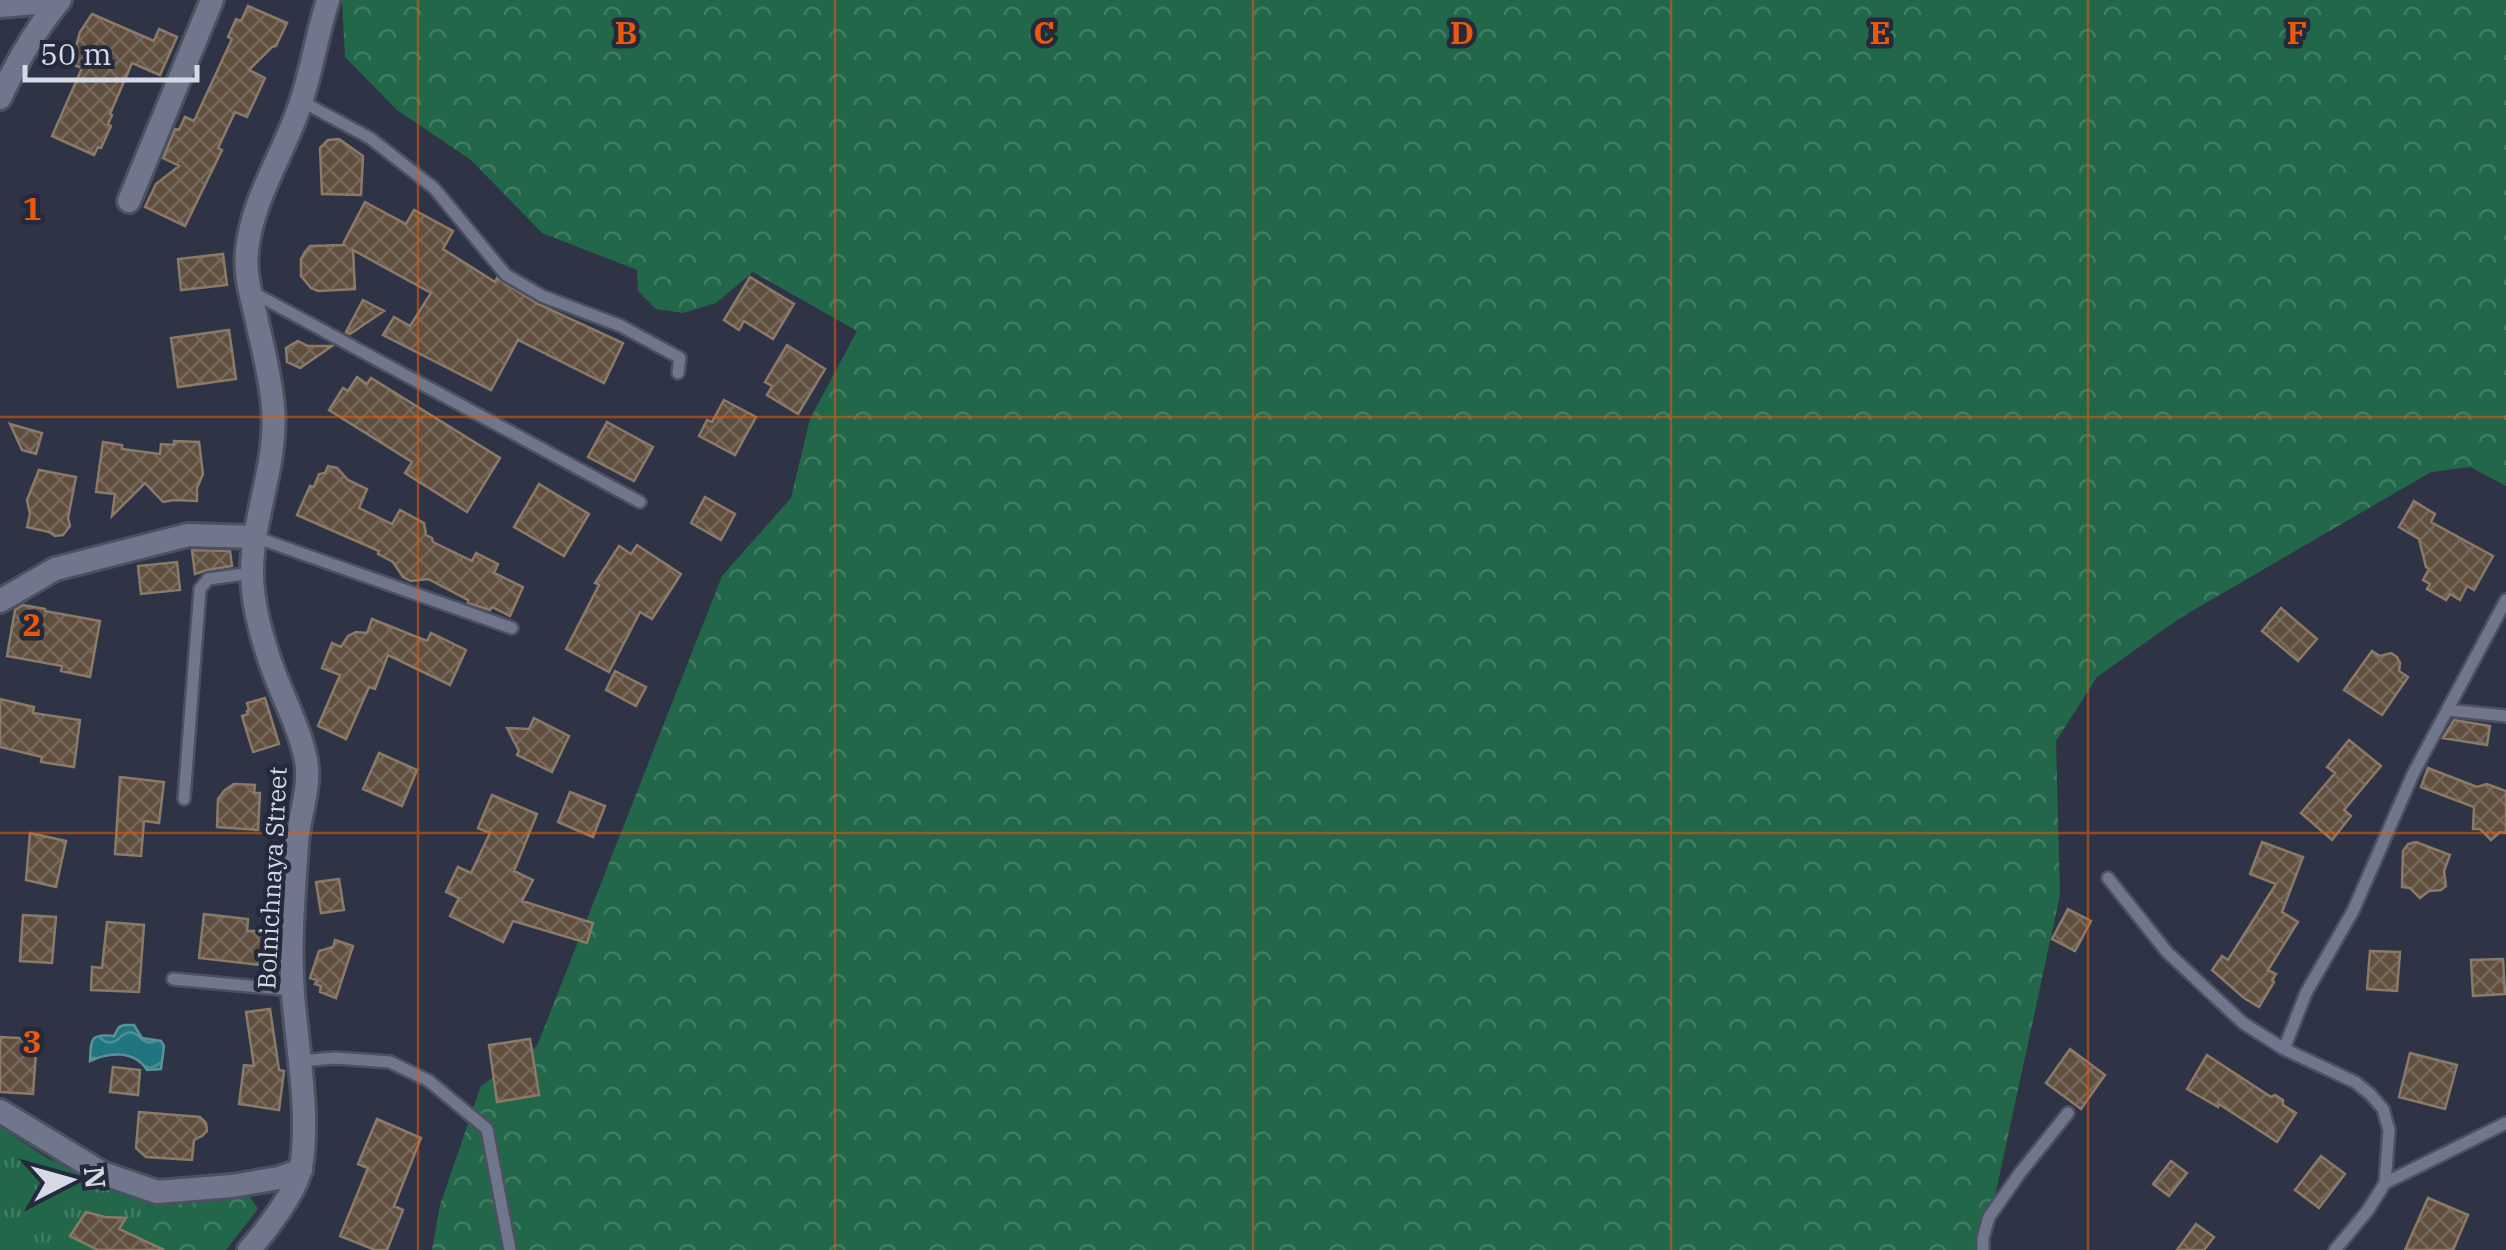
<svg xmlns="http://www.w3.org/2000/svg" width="2506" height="1250" viewBox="0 0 2506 1250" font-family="'IBM Plex Serif',serif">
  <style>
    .grass { fill: url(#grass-tufts) }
    .forest { fill: url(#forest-crowns) }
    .water { fill: url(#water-waves); stroke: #57939d; stroke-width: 2.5 }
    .building { fill: url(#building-cross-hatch); stroke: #8c7a69; stroke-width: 2.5 }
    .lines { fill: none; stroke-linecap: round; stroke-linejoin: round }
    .service-casing { stroke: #4b5160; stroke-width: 16 }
    .minor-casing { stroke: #4b5160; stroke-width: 28 }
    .service { stroke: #70778d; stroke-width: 11 }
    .minor { stroke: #70778d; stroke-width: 22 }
    .grid { fill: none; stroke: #e8590c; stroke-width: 2.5; stroke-opacity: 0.55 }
    .labels { text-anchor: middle; stroke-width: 9; stroke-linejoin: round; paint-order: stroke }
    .street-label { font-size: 25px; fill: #d5d9e5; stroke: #242a3c }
    .grid-label { font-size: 32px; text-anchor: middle; font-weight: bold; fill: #e8590c; stroke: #242a3c; stroke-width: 9; stroke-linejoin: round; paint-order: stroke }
  </style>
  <defs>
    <pattern id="grass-tufts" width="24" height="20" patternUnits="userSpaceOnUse" patternTransform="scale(2.5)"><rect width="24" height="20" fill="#22674a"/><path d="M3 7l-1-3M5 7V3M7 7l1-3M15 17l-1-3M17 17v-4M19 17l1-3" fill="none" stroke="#417c64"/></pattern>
    <pattern id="forest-crowns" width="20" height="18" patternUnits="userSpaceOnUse" patternTransform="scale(2.5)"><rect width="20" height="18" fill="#22674a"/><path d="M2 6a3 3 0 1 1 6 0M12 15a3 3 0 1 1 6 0" fill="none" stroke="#417c64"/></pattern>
    <pattern id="water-waves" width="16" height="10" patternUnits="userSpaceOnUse" patternTransform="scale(2.5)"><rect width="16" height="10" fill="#21757e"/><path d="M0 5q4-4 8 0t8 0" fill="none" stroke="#4b8e96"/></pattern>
    <pattern id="building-cross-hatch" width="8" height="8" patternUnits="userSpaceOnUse" patternTransform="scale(2.5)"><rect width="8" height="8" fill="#604f3f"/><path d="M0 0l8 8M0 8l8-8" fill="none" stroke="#76685b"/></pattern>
  </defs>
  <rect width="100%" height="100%" fill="#2e3446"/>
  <!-- grass -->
  <path class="grass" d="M 0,1127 L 47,1158 L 150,1202 L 144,1250 L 0,1250 Z"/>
  <!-- forest -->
  <path class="forest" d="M 342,0 L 2506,0 L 2506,486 L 2470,467 L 2431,472 L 2180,618 L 2097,677 L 2056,741 L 2060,895 L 1989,1224 L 1989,1250 L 432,1250 L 440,1205 L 481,1086 L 537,1046 L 722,576 L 791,498 L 810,419 L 857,331 L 753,272 L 716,303 L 683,313 L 656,309 L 638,291 L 637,270 L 542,233 L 471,160 L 397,110 L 345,57 Z
    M 247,1192 L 258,1209 L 226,1250 L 144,1250 L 150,1202 Z"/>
  <!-- water -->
  <path class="water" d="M 124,1025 L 134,1025 L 142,1038 L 161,1041 L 164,1046 L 161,1069 L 147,1070 C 134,1050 109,1052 90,1061 C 91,1039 90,1033 114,1036 L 119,1027 Z"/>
  <!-- building -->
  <path class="building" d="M 248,6 L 287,23 L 276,46 L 272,47 L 249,70 L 265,78 L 247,117 L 235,112 L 218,148 L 222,150 L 185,226 L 145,207 L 156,184 L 179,166 L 163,158 L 173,134 L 175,129 L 179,130 L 185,117 L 194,121 L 232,39 L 228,37 L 236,19 L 241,21 Z
    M 92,14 L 154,41 L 159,29 L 177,37 L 160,75 L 132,63 L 110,114 L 112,115 L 108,124 L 111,126 L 101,148 L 98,147 L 94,155 L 52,136 L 82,68 L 71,64 L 80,32 Z
    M 339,139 L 363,156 L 361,195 L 322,194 L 320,148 L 328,140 Z
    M 365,202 L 406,224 L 414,210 L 453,231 L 443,249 L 495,282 L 497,278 L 538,304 L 623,343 L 604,383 L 518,340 L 491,390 L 383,335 L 394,317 L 410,326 L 431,293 L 353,250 L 355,289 L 318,291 L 311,288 L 301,276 L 301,259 L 305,252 L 310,246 L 344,245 L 343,244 Z
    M 223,254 L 227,285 L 181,290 L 178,259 Z
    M 750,277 L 794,304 L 773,339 L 744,321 L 739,330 L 724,320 Z
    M 363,300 L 384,311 L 350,334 L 346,332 Z
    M 229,330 L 236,379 L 178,387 L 171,338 Z
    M 298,341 L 308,346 L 332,346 L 300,368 L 287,362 L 286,348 Z
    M 787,345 L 825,369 L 798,414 L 767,395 L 772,386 L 765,382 Z
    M 357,377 L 367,384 L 371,378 L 500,458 L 467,512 L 405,473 L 412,462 L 329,410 L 343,388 L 348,391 Z
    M 724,400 L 756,417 L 735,455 L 699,436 L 707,420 L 712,422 Z
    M 607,422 L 653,447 L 634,481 L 588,457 Z
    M 10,424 L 42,433 L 36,454 L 22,450 Z
    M 174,441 L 199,442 L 203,474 L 197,488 L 197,501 L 174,500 L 163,502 L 145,483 L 112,516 L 115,494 L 96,492 L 103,442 L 122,445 L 122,449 L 160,454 L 161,444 L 174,445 Z
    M 328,466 L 337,468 L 348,480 L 367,489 L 359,508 L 392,524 L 400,510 L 424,523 L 426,535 L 432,538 L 433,542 L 472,561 L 476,553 L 498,564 L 494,573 L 523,587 L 510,616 L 492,607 L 490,610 L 468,603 L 468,600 L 428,579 L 411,581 L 403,577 L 393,562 L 378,554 L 379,551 L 297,515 L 310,486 L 314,487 L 319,474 L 325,473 Z
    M 39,470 L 76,477 L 68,518 L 70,526 L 63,535 L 55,536 L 49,532 L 27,527 L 30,514 L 27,500 Z
    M 539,484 L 589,514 L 564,556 L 514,527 Z
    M 705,497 L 735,514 L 721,540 L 691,523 Z
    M 2414,501 L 2435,514 L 2431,522 L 2493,556 L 2474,590 L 2467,586 L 2460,600 L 2450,594 L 2446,600 L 2427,589 L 2430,584 L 2423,580 L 2429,569 L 2426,567 L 2419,539 L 2399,527 Z
    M 637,545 L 681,574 L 652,619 L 640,612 L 609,672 L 566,649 L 599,585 L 595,583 L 619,546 L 631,554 Z
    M 192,550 L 230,551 L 232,566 L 207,570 L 195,574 Z
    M 177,562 L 180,590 L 141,594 L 138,566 Z
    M 23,605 L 45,609 L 45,611 L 100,621 L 90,677 L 61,671 L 62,666 L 7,656 L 15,610 Z
    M 2281,608 L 2317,639 L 2298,661 L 2262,631 Z
    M 372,619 L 427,641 L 431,633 L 466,650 L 450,685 L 388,655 L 375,689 L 369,687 L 346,739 L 318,726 L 340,675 L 322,668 L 332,643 L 341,647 L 348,636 L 356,632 L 367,633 Z
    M 2372,651 L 2380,656 L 2391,653 L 2397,657 L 2400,663 L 2399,671 L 2408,677 L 2382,715 L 2344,690 Z
    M 615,671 L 646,687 L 636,706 L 606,690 Z
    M 265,698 L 279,744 L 253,752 L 242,716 L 248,714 L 247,711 L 249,710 L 247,703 Z
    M 0,699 L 34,707 L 33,713 L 80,720 L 74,767 L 41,762 L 42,757 L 0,747 Z
    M 534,718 L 569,736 L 552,772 L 517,755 L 519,751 L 507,728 L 529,729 Z
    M 2454,720 L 2490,726 L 2487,745 L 2443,738 Z
    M 2349,740 L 2381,766 L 2344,810 L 2351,816 L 2332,840 L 2301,813 L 2335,773 L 2327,767 Z
    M 379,753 L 417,770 L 402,806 L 363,789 Z
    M 2428,768 L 2477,787 L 2487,784 L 2506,791 L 2506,833 L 2500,832 L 2491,840 L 2480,829 L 2473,829 L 2474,807 L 2421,787 Z
    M 120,777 L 164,782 L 159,823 L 144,821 L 141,856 L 115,854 Z
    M 234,784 L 255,785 L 254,793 L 260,793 L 258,830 L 217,827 L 218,799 L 225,790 Z
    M 570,792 L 605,806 L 593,837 L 558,822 Z
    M 492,795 L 537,814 L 514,871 L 533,880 L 522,901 L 593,923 L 587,943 L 513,921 L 503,942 L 450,916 L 459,898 L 446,892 L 458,867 L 471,873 L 490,833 L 478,828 Z
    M 30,833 L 66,841 L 56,887 L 26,880 Z
    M 2262,842 L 2303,857 L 2282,912 L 2298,922 L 2268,970 L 2276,974 L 2272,980 L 2274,982 L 2259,1007 L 2244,998 L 2212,970 L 2222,956 L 2228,960 L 2276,884 L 2250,874 Z
    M 2416,842 L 2450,855 L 2444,871 L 2446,886 L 2441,890 L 2429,891 L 2420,898 L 2410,888 L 2402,887 L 2403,851 L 2408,844 Z
    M 339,879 L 344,910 L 321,913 L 316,882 Z
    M 2068,909 L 2091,921 L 2075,951 L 2052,939 Z
    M 204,914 L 248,919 L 247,931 L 269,931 L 270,966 L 199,958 Z
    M 23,915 L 56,917 L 52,963 L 20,961 Z
    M 107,922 L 144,925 L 139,992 L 91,990 L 92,967 L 102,968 Z
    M 335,940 L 353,946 L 336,998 L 320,992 L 321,986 L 315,984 L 317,980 L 310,978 L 319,951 L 333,947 Z
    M 2370,951 L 2400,952 L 2397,991 L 2367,989 Z
    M 2503,959 L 2505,994 L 2473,996 L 2471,960 Z
    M 270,1009 L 279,1070 L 284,1071 L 279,1110 L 239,1104 L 244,1065 L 254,1066 L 246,1012 Z
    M 0,1037 L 37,1039 L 33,1094 L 0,1092 Z
    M 530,1039 L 539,1095 L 497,1102 L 489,1045 Z
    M 2070,1049 L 2105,1075 L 2081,1109 L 2046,1083 Z
    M 2410,1053 L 2457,1065 L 2445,1109 L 2399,1097 Z
    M 2207,1055 L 2271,1097 L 2275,1095 L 2283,1100 L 2283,1105 L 2296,1113 L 2277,1142 L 2219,1104 L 2218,1107 L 2187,1089 Z
    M 113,1067 L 140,1070 L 138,1095 L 110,1092 Z
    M 139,1112 L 200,1117 L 206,1123 L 207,1131 L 202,1136 L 194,1140 L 192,1160 L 146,1157 L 136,1148 Z
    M 377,1119 L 421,1138 L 394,1206 L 403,1210 L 387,1250 L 375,1250 L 340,1236 L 368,1168 L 358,1164 Z
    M 2321,1156 L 2345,1174 L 2319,1208 L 2295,1190 Z
    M 2171,1161 L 2187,1173 L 2169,1196 L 2153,1184 Z
    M 2428,1198 L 2468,1215 L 2453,1250 L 2405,1250 Z
    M 86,1212 L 105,1217 L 126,1218 L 119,1229 L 164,1250 L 98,1250 L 70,1236 Z
    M 2196,1224 L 2214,1237 L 2204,1250 L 2177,1250 Z"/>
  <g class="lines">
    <defs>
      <path id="service" d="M 301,101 L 370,138 L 434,188 L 506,275 L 542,296 L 621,326 L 680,358 L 678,373
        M 252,292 L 640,502
        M 255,537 L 512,628
        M 2447,710 L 2506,716
        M 184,799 L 200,589 L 208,579 L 252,573
        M 2108,878 L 2167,952 L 2243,1023 L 2284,1049
        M 173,979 L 292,990
        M 299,1061 L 335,1058 L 390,1062 L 429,1081 L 487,1129 L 510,1250
        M 2385,1183 L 2506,1123
        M 1983,1250 L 1983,1238 L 1989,1217 L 2020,1173 L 2068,1113
        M 2335,1250 L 2368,1210 L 2385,1183 L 2389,1130 L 2383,1109 L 2370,1094 L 2355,1082 L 2284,1049 L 2306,993 L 2353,911 L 2413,774 L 2506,600"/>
      <path id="minor" d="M 0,6 L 59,1
        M 0,98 C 16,63 36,29 60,0
        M 129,201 L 212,0
        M 0,601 L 55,569 L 188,535 L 255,537
        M 0,1111 L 102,1173 L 157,1192 L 232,1186 L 279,1178 L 301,1170
        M 249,1250 C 265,1232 297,1191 301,1167 C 310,1115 297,1047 293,994 C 289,943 294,893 297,843 C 299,816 311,787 306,760 C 300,730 286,704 275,675 C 263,643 252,607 252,572 C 252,517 278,463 273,407 C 271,381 264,352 258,326 C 253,301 244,277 247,251 C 252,198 285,152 301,102 C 312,69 317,34 328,0"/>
    </defs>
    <!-- service casing -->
    <use href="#service" class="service-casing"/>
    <!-- minor casing -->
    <use href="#minor" class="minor-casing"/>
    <!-- service -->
    <use href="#service" class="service"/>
    <!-- minor -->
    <use href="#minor" class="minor"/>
  </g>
  <!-- grid -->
  <path class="grid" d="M 418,0 L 418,1250M 835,0 L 835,1250M 1253,0 L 1253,1250M 1671,0 L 1671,1250M 2088,0 L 2088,1250M 0,417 L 2506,417M 0,833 L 2506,833"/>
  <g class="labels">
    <!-- street labels -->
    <g class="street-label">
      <text transform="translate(272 878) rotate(-87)" y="9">Bolnichnaya Street</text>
    </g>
  </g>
  <g class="grid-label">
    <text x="626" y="44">B</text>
    <text x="1044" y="44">C</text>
    <text x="1462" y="44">D</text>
    <text x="1880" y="44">E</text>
    <text x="2297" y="44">F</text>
    <text x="32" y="220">1</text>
    <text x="32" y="636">2</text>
    <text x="32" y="1053">3</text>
  </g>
  <!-- north arrow -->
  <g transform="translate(70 1180) rotate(84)" stroke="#242a3c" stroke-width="8" paint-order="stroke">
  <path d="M0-8L18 38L0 25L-18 38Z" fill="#d5d9e5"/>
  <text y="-15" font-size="28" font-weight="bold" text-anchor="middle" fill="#d5d9e5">N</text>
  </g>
  <!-- scale -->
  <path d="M25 65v15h172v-15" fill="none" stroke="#d5d9e5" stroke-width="5"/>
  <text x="40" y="65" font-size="30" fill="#d5d9e5" stroke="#242a3c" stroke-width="8" paint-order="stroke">50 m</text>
</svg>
